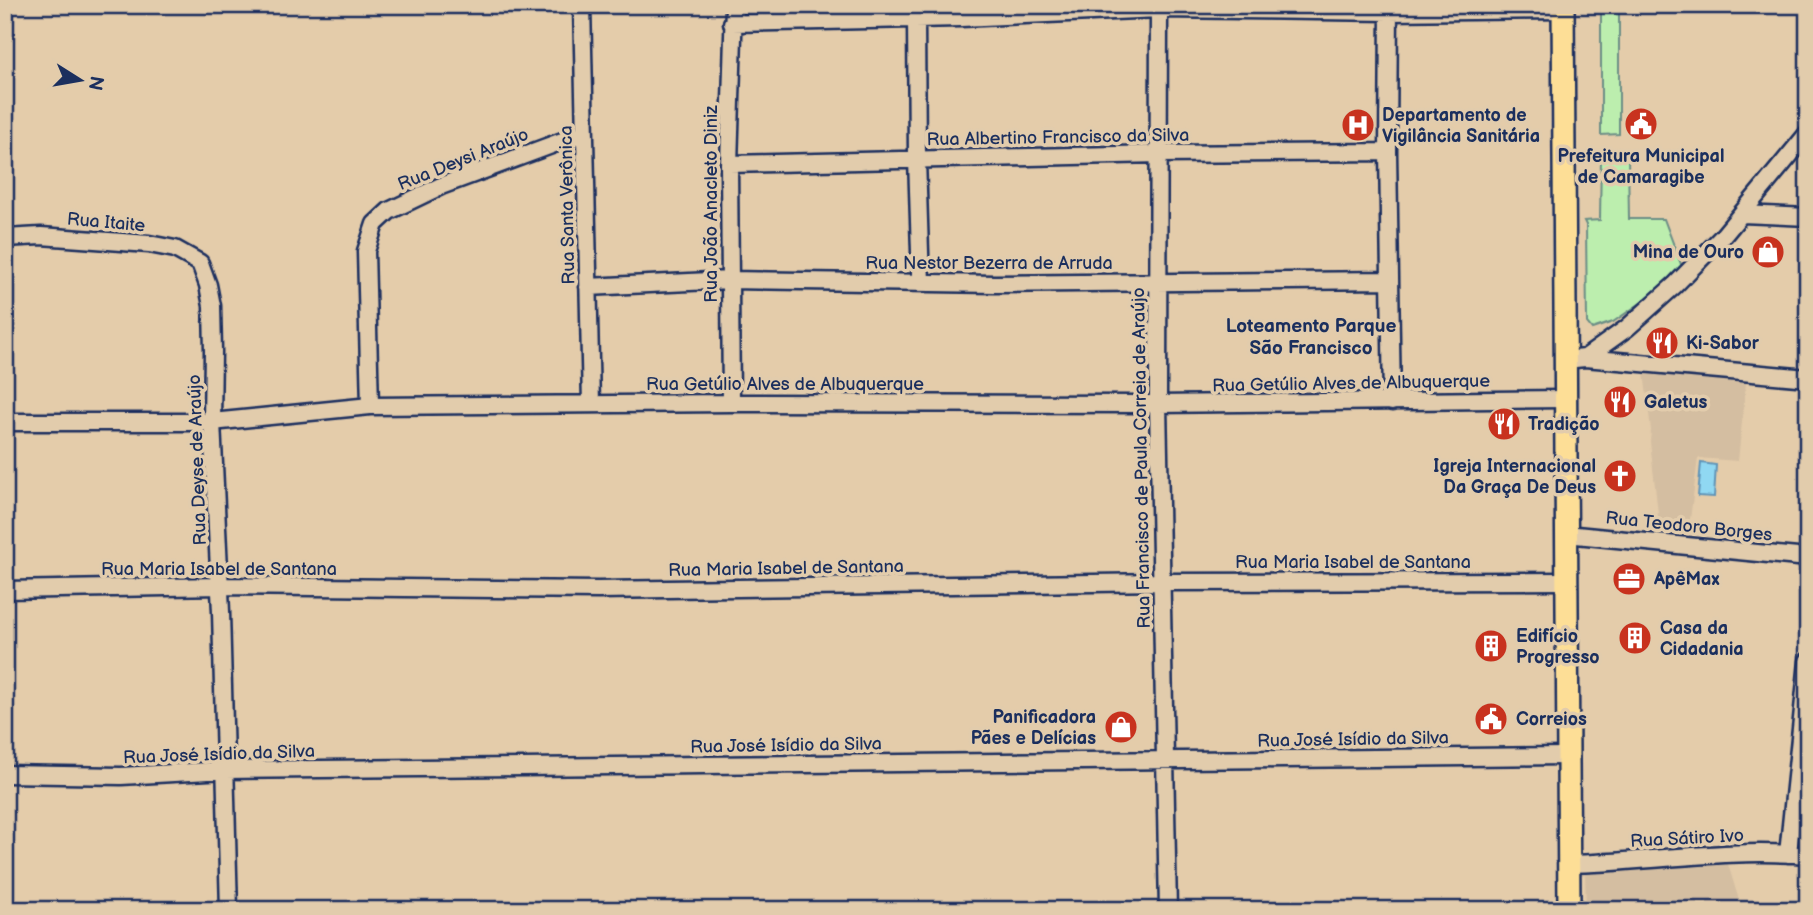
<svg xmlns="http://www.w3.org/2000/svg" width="1813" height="915" viewBox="0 0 1813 915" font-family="'Balsamiq Sans',sans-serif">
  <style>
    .built { fill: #d4bea1 }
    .green { fill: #bceeae; stroke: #6c8e86; stroke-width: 2 }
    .water { fill: #90d8f2; stroke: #6194b7; stroke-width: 2 }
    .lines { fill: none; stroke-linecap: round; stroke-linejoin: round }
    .minor-casing { stroke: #1b2f5e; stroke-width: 21 }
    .major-casing { stroke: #1b2f5e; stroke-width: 26 }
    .minor { stroke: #e2ccac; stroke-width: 16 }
    .major { stroke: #fdde96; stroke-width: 21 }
    .labels { text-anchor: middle; stroke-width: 7; stroke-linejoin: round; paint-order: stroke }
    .poi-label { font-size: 18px; font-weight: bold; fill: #1b2f5e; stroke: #e2ccac; text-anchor: start }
    .street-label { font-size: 18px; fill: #1b2f5e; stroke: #e2ccac }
    .neighbourhood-label { font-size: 19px; font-weight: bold; fill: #1b2f5e; stroke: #e2ccac }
  </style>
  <rect width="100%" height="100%" fill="#e4ccaa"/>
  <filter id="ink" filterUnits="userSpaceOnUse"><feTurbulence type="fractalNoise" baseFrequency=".0143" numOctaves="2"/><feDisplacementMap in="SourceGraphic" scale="14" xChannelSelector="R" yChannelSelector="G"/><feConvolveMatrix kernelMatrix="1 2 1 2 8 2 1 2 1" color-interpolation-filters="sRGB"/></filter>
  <g filter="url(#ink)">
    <!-- built -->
    <path class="built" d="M 1644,372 L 1746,383 L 1738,461 L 1698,458 L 1689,527 L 1656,523 L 1658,513 L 1650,442 L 1651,430 Z
      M 1727,861 L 1742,910 L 1586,910 L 1585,869 Z"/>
    <!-- green -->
    <path class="green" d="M 1601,5 L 1619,5 L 1619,134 L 1601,135 Z
      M 1628,155 L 1629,219 L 1664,219 L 1682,267 L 1658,291 L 1613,322 L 1592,329 L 1587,323 L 1586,225 L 1584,221 L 1600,220 L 1601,156 Z"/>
    <!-- water -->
    <path class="water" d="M 1701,463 L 1716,465 L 1714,497 L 1698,496 Z"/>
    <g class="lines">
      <defs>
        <path id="minor" d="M 582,5 L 591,404
          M 1159,5 L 1158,404 L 1168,910
          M 1389,5 L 1388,152 L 1392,402
          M 916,19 L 917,159 L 921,283
          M 732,23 L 961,18 L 1159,9 L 1389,12 L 1563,10
          M 729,164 L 1159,154 L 1388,152
          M 1742,214 L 1808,217
          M 5,238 L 41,236 L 149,244 L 175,249 L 200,263 L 208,285 L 212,306 L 213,351 L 212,422 L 221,612 L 229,910
          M 588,287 L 730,280 L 995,284 L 1390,280
          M 1585,358 L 1808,378
          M 1565,360 L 1585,358 L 1627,328 L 1675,285 L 1723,236 L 1808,133
          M 731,403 L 729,164 L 734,5
          M 370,406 L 366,251 L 375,224 L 389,211 L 441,186 L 584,133
          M 5,422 L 212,422 L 370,406 L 731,403 L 1158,404 L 1565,399
          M 1566,534 L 1808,558
          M 5,590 L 220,586 L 598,590 L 1161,582 L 1567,581
          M 5,774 L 121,776 L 226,770 L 1568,756
          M 1788,854 L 1808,661
          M 1569,864 C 1648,862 1728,848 1808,855"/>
        <path id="major" d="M 1563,5 L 1569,910"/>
      </defs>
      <!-- minor casing -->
      <use href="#minor" class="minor-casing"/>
      <!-- major casing -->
      <use href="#major" class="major-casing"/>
      <!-- minor -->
      <use href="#minor" class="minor"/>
      <!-- major -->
      <use href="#major" class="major"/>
    </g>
  </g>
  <!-- icons -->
  <defs>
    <symbol id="civic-disc" viewBox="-11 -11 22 22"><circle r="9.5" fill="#c8321e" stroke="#e2ccac"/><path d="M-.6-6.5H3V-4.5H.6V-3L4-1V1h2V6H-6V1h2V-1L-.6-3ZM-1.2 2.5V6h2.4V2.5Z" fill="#fff"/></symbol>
    <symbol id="hospital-disc" viewBox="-11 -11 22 22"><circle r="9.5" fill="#c8321e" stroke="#e2ccac"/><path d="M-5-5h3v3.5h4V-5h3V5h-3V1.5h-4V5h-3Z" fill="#fff"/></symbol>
    <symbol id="shop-disc" viewBox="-11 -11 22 22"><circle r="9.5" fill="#c8321e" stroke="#e2ccac"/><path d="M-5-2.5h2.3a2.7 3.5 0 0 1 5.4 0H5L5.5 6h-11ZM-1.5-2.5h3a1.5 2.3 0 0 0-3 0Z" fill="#fff"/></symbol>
    <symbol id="restaurant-disc" viewBox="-11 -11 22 22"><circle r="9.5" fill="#c8321e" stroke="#e2ccac"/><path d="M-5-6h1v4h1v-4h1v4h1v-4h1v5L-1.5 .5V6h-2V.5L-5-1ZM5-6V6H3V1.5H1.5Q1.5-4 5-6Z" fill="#fff"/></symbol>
    <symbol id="church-disc" viewBox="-11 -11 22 22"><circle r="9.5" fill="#c8321e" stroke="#e2ccac"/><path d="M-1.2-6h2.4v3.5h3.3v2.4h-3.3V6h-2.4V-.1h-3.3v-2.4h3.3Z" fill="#fff"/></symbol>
    <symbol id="office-disc" viewBox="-11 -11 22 22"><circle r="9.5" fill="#c8321e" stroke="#e2ccac"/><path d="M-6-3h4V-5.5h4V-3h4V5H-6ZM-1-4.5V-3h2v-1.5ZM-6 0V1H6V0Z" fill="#fff"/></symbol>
    <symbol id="building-disc" viewBox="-11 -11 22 22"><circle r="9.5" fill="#c8321e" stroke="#e2ccac"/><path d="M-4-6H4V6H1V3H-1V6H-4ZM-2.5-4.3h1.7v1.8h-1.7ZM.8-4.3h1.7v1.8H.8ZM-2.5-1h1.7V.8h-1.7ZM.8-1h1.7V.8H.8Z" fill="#fff"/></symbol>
  </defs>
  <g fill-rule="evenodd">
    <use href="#civic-disc" x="1622" y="105" width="38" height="38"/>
    <use href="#hospital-disc" x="1339" y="106" width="38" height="38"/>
    <use href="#shop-disc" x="1749" y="233" width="38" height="38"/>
    <use href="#restaurant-disc" x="1643" y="324" width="38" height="38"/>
    <use href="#restaurant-disc" x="1601" y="383" width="38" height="38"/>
    <use href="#restaurant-disc" x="1485" y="405" width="38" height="38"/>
    <use href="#church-disc" x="1601" y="457" width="38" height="38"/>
    <use href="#office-disc" x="1610" y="560" width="38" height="38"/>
    <use href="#building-disc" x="1616" y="619" width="38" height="38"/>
    <use href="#building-disc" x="1472" y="627" width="38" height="38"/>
    <use href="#civic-disc" x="1472" y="700" width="38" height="38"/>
    <use href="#shop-disc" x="1102" y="708" width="38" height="38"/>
  </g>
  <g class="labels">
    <!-- poi labels -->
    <g class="poi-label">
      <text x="1382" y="121">Departamento de<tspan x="1382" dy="21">Vigilância Sanitária</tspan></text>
      <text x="1641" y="162" text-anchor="middle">Prefeitura Municipal<tspan x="1641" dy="21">de Camaragibe</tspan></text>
      <text x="1744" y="258" text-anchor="end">Mina de Ouro</text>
      <text x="1686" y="349">Ki-Sabor</text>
      <text x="1644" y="408">Galetus</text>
      <text x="1528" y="430">Tradição</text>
      <text x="1596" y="472" text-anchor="end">Igreja Internacional<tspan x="1596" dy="21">Da Graça De Deus</tspan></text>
      <text x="1654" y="585">ApêMax</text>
      <text x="1660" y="634">Casa da<tspan x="1660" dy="21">Cidadania</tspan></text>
      <text x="1516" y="642">Edifício<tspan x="1516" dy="21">Progresso</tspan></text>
      <text x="1096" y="723" text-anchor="end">Panificadora<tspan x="1096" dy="21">Pães e Delícias</tspan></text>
      <text x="1516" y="725">Correios</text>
    </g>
    <!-- street labels -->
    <g class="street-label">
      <text transform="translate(1058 137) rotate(-1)" y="6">Rua Albertino Francisco da Silva</text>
      <text transform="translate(463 159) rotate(-22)" y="6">Rua Deysi Araújo</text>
      <text transform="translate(711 204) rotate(-90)" y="6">Rua João Anacleto Diniz</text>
      <text transform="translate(567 205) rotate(-91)" y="6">Rua Santa Verônica</text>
      <text transform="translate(106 222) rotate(5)" y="6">Rua Itaite</text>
      <text x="989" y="269">Rua Nestor Bezerra de Arruda</text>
      <text transform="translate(1351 383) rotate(-1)" y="6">Rua Getúlio Alves de Albuquerque</text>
      <text x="785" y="390">Rua Getúlio Alves de Albuquerque</text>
      <text transform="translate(1141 458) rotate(-91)" y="6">Rua Francisco de Paula Correia de Araújo</text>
      <text transform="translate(197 460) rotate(-92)" y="6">Rua Deyse de Araújo</text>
      <text transform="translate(1689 526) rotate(6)" y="6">Rua Teodoro Borges</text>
      <text x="1353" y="568">Rua Maria Isabel de Santana</text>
      <text transform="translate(786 568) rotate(-1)" y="6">Rua Maria Isabel de Santana</text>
      <text x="219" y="575">Rua Maria Isabel de Santana</text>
      <text transform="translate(1353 739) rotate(-1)" y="6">Rua José Isídio da Silva</text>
      <text transform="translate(786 745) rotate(-1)" y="6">Rua José Isídio da Silva</text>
      <text transform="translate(219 754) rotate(-2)" y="6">Rua José Isídio da Silva</text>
      <text transform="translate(1687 838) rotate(-3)" y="6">Rua Sátiro Ivo</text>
    </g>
    <!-- neighbourhood labels -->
    <g class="neighbourhood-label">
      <text x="1311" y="332">Loteamento Parque<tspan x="1311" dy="22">São Francisco</tspan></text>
    </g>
  </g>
  <!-- margin -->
  <rect width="1813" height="915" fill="none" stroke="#e2ccac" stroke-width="28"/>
  <rect x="14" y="14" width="1785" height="887" fill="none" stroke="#1b2f5e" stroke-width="2.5" filter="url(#ink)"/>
  <!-- north arrow -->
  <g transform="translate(80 80) rotate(101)" stroke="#e2ccac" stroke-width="5" paint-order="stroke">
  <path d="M0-5L12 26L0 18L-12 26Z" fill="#1b2f5e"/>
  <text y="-10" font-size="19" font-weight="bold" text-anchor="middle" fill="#1b2f5e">N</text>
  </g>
</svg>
